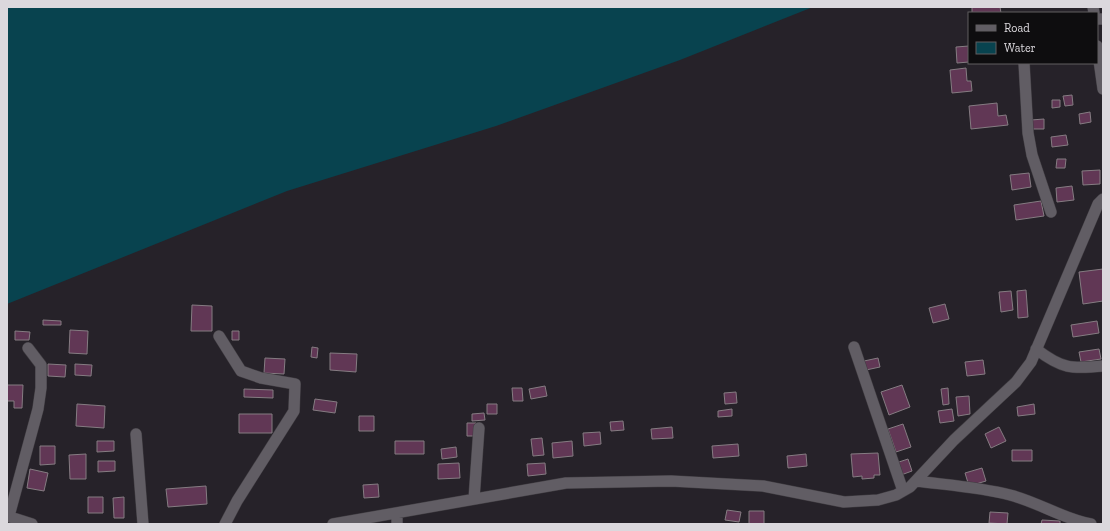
<svg xmlns="http://www.w3.org/2000/svg" width="1110" height="531" viewBox="0 0 1110 531" font-family="'Zilla Slab',serif">
  <style>
    .water { fill: #08434f }
    .building { fill: #613755; stroke: #857c82 }
    .lines { fill: none; stroke-linecap: round; stroke-linejoin: round }
    .minor-casing { stroke: #403d42; stroke-width: 12 }
    .minor { stroke: #615d64; stroke-width: 11 }
  </style>
  <rect width="100%" height="100%" fill="#262229"/>
  <!-- water -->
  <path class="water" d="M 7,7 L 813,7 L 680,60 L 496,126 L 287,191 L 7,304 Z"/>
  <!-- building -->
  <path class="building" d="M 972,7 L 1000,7 L 1001,13 L 972,13 Z
    M 969,46 L 969,62 L 957,63 L 956,47 Z
    M 966,68 L 967,81 L 971,81 L 972,91 L 952,93 L 950,70 Z
    M 1072,95 L 1073,105 L 1065,106 L 1063,96 Z
    M 1052,100 L 1060,100 L 1060,107 L 1052,108 Z
    M 997,103 L 998,116 L 1006,115 L 1008,125 L 971,129 L 969,106 Z
    M 1090,112 L 1091,122 L 1080,124 L 1079,114 Z
    M 1044,119 L 1044,129 L 1031,129 L 1031,120 Z
    M 1066,135 L 1068,145 L 1052,147 L 1051,137 Z
    M 1057,159 L 1066,159 L 1065,168 L 1056,168 Z
    M 1100,170 L 1100,184 L 1083,185 L 1082,171 Z
    M 1029,173 L 1031,187 L 1012,190 L 1010,175 Z
    M 1072,186 L 1074,200 L 1057,202 L 1056,188 Z
    M 1041,201 L 1044,216 L 1016,220 L 1014,205 Z
    M 1103,269 L 1103,301 L 1083,304 L 1079,272 Z
    M 1026,290 L 1028,317 L 1018,318 L 1017,291 Z
    M 1011,291 L 1013,310 L 1001,312 L 999,292 Z
    M 945,304 L 949,319 L 933,323 L 929,308 Z
    M 192,305 L 212,306 L 212,331 L 191,331 Z
    M 43,320 L 61,321 L 61,325 L 43,325 Z
    M 1097,321 L 1099,333 L 1073,337 L 1071,325 Z
    M 70,330 L 88,331 L 87,354 L 69,353 Z
    M 15,331 L 30,332 L 29,340 L 15,340 Z
    M 232,331 L 239,331 L 239,340 L 232,340 Z
    M 312,347 L 318,348 L 317,358 L 311,357 Z
    M 1099,349 L 1101,359 L 1081,362 L 1079,352 Z
    M 330,353 L 357,354 L 356,372 L 330,370 Z
    M 265,358 L 285,359 L 284,374 L 264,373 Z
    M 878,358 L 880,367 L 866,370 L 864,361 Z
    M 983,360 L 985,374 L 967,376 L 965,362 Z
    M 48,364 L 66,365 L 65,377 L 48,376 Z
    M 75,364 L 92,365 L 91,376 L 75,375 Z
    M 7,385 L 23,385 L 22,408 L 14,408 L 14,401 L 7,401 Z
    M 902,385 L 910,407 L 889,415 L 881,392 Z
    M 545,386 L 547,396 L 531,399 L 529,389 Z
    M 512,388 L 522,388 L 523,401 L 513,401 Z
    M 948,388 L 949,404 L 943,405 L 941,389 Z
    M 244,389 L 273,390 L 273,398 L 244,397 Z
    M 736,392 L 737,403 L 725,404 L 724,393 Z
    M 969,396 L 970,414 L 958,416 L 956,397 Z
    M 315,399 L 337,402 L 335,413 L 313,410 Z
    M 77,404 L 105,406 L 104,428 L 76,426 Z
    M 487,404 L 497,404 L 497,414 L 487,414 Z
    M 1034,404 L 1035,414 L 1018,416 L 1017,407 Z
    M 732,409 L 732,416 L 718,417 L 718,411 Z
    M 952,409 L 954,421 L 940,423 L 938,411 Z
    M 484,413 L 485,420 L 472,421 L 472,414 Z
    M 239,414 L 272,414 L 272,433 L 239,433 Z
    M 359,416 L 374,416 L 374,431 L 359,431 Z
    M 623,421 L 624,430 L 611,431 L 610,422 Z
    M 467,423 L 476,423 L 476,436 L 467,436 Z
    M 903,424 L 911,447 L 896,452 L 888,429 Z
    M 672,427 L 673,438 L 652,439 L 651,429 Z
    M 999,427 L 1006,441 L 991,448 L 985,434 Z
    M 600,432 L 601,444 L 584,446 L 583,433 Z
    M 542,438 L 544,455 L 533,456 L 531,439 Z
    M 97,441 L 114,441 L 114,451 L 97,452 Z
    M 395,441 L 424,441 L 424,454 L 395,454 Z
    M 572,441 L 573,456 L 553,458 L 552,443 Z
    M 738,444 L 739,456 L 713,458 L 712,446 Z
    M 40,446 L 55,446 L 55,464 L 40,465 Z
    M 456,447 L 457,457 L 442,459 L 441,449 Z
    M 1012,450 L 1032,450 L 1032,461 L 1012,461 Z
    M 878,453 L 880,475 L 874,475 L 874,478 L 862,479 L 862,476 L 853,477 L 851,454 Z
    M 86,454 L 86,479 L 70,479 L 69,455 Z
    M 806,454 L 807,466 L 788,468 L 787,456 Z
    M 908,459 L 912,471 L 901,475 L 896,463 Z
    M 98,461 L 115,461 L 115,471 L 98,472 Z
    M 459,463 L 460,478 L 438,479 L 438,464 Z
    M 545,463 L 546,474 L 528,476 L 527,464 Z
    M 982,468 L 986,481 L 969,486 L 965,473 Z
    M 30,469 L 48,473 L 44,491 L 27,488 Z
    M 378,484 L 379,497 L 364,498 L 363,485 Z
    M 206,486 L 207,504 L 168,507 L 166,489 Z
    M 88,497 L 103,497 L 103,513 L 88,513 Z
    M 124,497 L 124,518 L 114,518 L 113,498 Z
    M 727,510 L 741,512 L 739,522 L 725,520 Z
    M 749,511 L 764,511 L 764,524 L 749,524 Z
    M 990,512 L 1008,513 L 1007,524 L 989,523 Z
    M 1042,520 L 1060,521 L 1060,524 L 1041,524 Z"/>
  <g class="lines">
    <defs>
      <path id="minor" d="M 1093,7 L 1094,13
        M 1097,19 L 1103,19
        M 1097,46 L 1103,89
        M 1024,63 L 1028,133 L 1032,155 L 1051,212
        M 219,336 L 241,371 L 261,378 L 295,384 L 294,411 L 237,501 L 225,524
        M 854,347 L 903,491
        M 1036,349 C 1062,369 1071,369 1103,366
        M 136,434 L 143,524
        M 916,481 C 947,485 980,487 1010,495 C 1038,502 1063,519 1091,524
        M 474,499 L 479,428
        M 397,513 L 397,524
        M 7,516 L 32,524
        M 9,516 L 38,409 L 41,388 L 41,365 L 28,348
        M 333,524 L 566,483 L 671,481 L 763,486 L 844,502 L 878,500 L 896,495 L 910,487 L 954,440 L 1016,382 L 1031,362 L 1098,204 L 1103,199"/>
    </defs>
    <!-- minor casing -->
    <use href="#minor" class="minor-casing"/>
    <!-- minor -->
    <use href="#minor" class="minor"/>
  </g>
  <!-- border -->
  <rect width="1110" height="531" fill="none" stroke="#dbd8dd" stroke-width="16"/>
  <!-- legend -->
  <rect x="968" y="12" width="130" height="52" fill="#0e0d0f" stroke="#605e61"/>
  <rect x="976" y="25" width="20" height="6" fill="#615d64" stroke="#605e61"/>
  <text x="1004" y="32" font-size="12" fill="#dbd8dd">Road</text>
  <rect x="976" y="42" width="20" height="12" fill="#08434f" stroke="#605e61"/>
  <text x="1004" y="52" font-size="12" fill="#dbd8dd">Water</text>
</svg>
